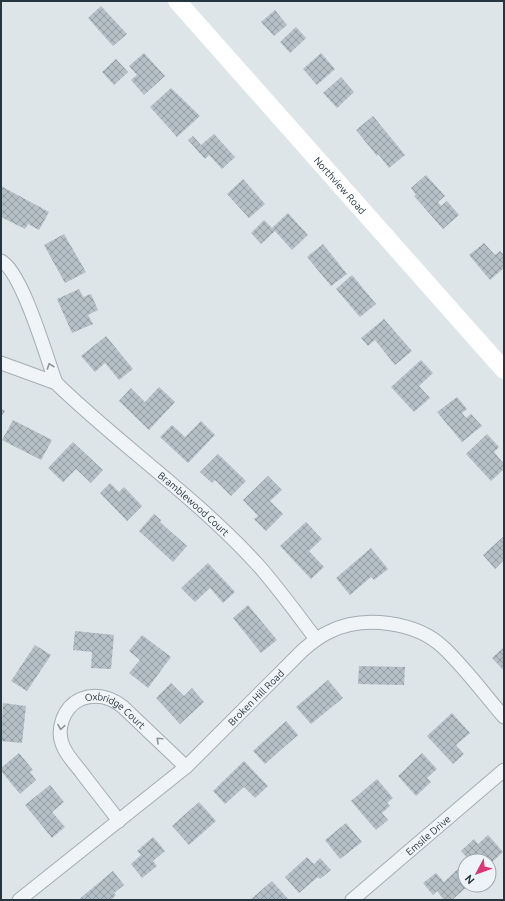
<svg xmlns="http://www.w3.org/2000/svg" width="505" height="901" viewBox="0 0 505 901" font-family="Ubuntu,sans-serif">
  <style>
    .building { fill: url(#building-cross-hatch) }
    .lines { fill: none; stroke-linecap: round; stroke-linejoin: round }
    .street-casing { stroke: #a2adb3; stroke-width: 15 }
    .street { stroke: #f0f4f7; stroke-width: 13 }
    .secondary { stroke: #fff; stroke-width: 18 }
    .oneway { stroke: #8a959c }
    .labels { text-anchor: middle; stroke-width: 3; stroke-linejoin: round; paint-order: stroke }
    .street-label { font-size: 10px; fill: #253641; stroke: #edf3f6 }
  </style>
  <defs>
    <pattern id="building-cross-hatch" width="8" height="8" patternUnits="userSpaceOnUse"><rect width="8" height="8" fill="#b4bfc6"/><path d="M0 0l8 8M0 8l8-8" fill="none" stroke="#929ca2"/></pattern>
  </defs>
  <rect width="100%" height="100%" fill="#dde5e9"/>
  <!-- building -->
  <path class="building" d="M 101,6 L 127,34 L 113,46 L 88,18 Z
    M 275,10 L 287,25 L 274,36 L 261,22 Z
    M 296,27 L 306,38 L 290,53 L 280,42 Z
    M 144,53 L 165,76 L 144,95 L 131,80 L 137,75 L 129,66 Z
    M 321,53 L 335,69 L 317,85 L 303,69 Z
    M 116,59 L 128,72 L 114,85 L 102,72 Z
    M 341,77 L 354,92 L 337,108 L 323,93 Z
    M 171,88 L 200,116 L 177,137 L 150,107 Z
    M 373,116 L 405,155 L 389,168 L 378,154 L 377,156 L 356,130 Z
    M 214,134 L 235,157 L 222,169 L 209,155 L 205,159 L 188,140 L 193,136 L 201,145 Z
    M 426,175 L 445,196 L 438,202 L 441,206 L 447,201 L 459,215 L 443,229 L 414,196 L 416,195 L 411,188 Z
    M 243,179 L 265,204 L 249,218 L 227,194 Z
    M 1,186 L 49,212 L 39,230 L 28,224 L 25,229 L 1,217 Z
    M 288,213 L 308,235 L 292,250 L 275,231 L 261,244 L 251,233 L 264,220 L 272,228 Z
    M 64,234 L 86,272 L 65,283 L 44,245 Z
    M 484,243 L 495,255 L 500,251 L 504,255 L 504,268 L 490,280 L 469,255 Z
    M 323,244 L 347,274 L 331,286 L 307,257 Z
    M 352,275 L 376,304 L 360,317 L 336,289 Z
    M 79,289 L 83,297 L 91,294 L 98,310 L 88,315 L 93,324 L 72,333 L 57,299 Z
    M 384,319 L 412,351 L 395,365 L 375,340 L 368,346 L 361,338 Z
    M 106,336 L 133,369 L 119,380 L 105,363 L 95,372 L 81,356 Z
    M 421,360 L 433,373 L 419,386 L 430,398 L 414,412 L 391,387 Z
    M 159,387 L 175,402 L 149,430 L 119,401 L 131,388 L 145,402 Z
    M 457,397 L 467,409 L 462,413 L 466,418 L 471,414 L 482,426 L 462,442 L 437,412 Z
    M 1,408 L 5,411 L 1,417 Z
    M 13,420 L 52,440 L 41,460 L 2,440 Z
    M 201,421 L 215,435 L 188,463 L 160,437 L 172,425 L 185,437 Z
    M 487,434 L 499,447 L 494,452 L 504,464 L 504,469 L 491,481 L 466,454 Z
    M 73,442 L 103,470 L 91,483 L 76,469 L 63,482 L 48,468 Z
    M 218,454 L 246,481 L 231,496 L 215,480 L 212,483 L 200,472 Z
    M 268,476 L 282,490 L 270,501 L 283,514 L 266,531 L 254,519 L 258,516 L 243,500 Z
    M 110,483 L 119,492 L 124,487 L 142,506 L 127,521 L 100,493 Z
    M 154,514 L 161,520 L 160,522 L 187,546 L 173,562 L 139,531 Z
    M 306,522 L 322,539 L 309,551 L 324,567 L 311,579 L 280,546 Z
    M 504,536 L 504,560 L 495,569 L 483,555 Z
    M 371,548 L 388,569 L 374,580 L 371,577 L 350,595 L 336,578 Z
    M 208,563 L 235,592 L 223,603 L 210,588 L 195,602 L 181,588 Z
    M 248,605 L 277,640 L 261,653 L 233,618 Z
    M 75,631 L 114,635 L 111,669 L 91,668 L 92,652 L 73,650 Z
    M 142,635 L 171,657 L 148,688 L 129,673 L 140,660 L 129,651 Z
    M 35,645 L 51,655 L 27,691 L 11,681 Z
    M 504,647 L 504,671 L 492,658 Z
    M 359,666 L 405,667 L 404,685 L 358,684 Z
    M 328,680 L 343,698 L 311,724 L 296,707 Z
    M 171,683 L 184,696 L 192,688 L 204,702 L 180,724 L 156,698 Z
    M 3,703 L 26,706 L 22,743 L 1,741 Z
    M 452,713 L 470,733 L 456,745 L 464,754 L 453,764 L 427,736 Z
    M 286,721 L 298,735 L 265,764 L 253,751 Z
    M 19,753 L 33,770 L 30,772 L 36,780 L 20,794 L 1,771 L 1,768 Z
    M 422,753 L 437,769 L 427,778 L 431,782 L 416,796 L 398,776 Z
    M 244,761 L 268,786 L 255,798 L 244,787 L 225,804 L 213,791 Z
    M 377,779 L 393,798 L 387,803 L 390,806 L 382,813 L 388,820 L 376,830 L 351,801 Z
    M 50,785 L 64,802 L 52,812 L 65,827 L 52,838 L 25,805 Z
    M 199,802 L 216,821 L 189,845 L 172,826 Z
    M 346,823 L 362,842 L 340,859 L 325,840 Z
    M 488,835 L 503,852 L 489,865 L 489,861 L 479,861 L 477,858 L 470,861 L 461,851 L 474,839 L 478,844 Z
    M 153,837 L 165,851 L 153,861 L 157,866 L 142,878 L 131,864 L 141,855 L 137,851 Z
    M 307,857 L 314,864 L 320,858 L 331,870 L 320,879 L 318,877 L 299,893 L 285,877 Z
    M 460,867 L 465,873 L 465,885 L 469,885 L 452,900 L 444,900 L 437,891 L 433,895 L 423,883 L 436,873 L 444,882 Z
    M 113,871 L 124,885 L 114,893 L 116,895 L 111,900 L 78,900 Z
    M 272,881 L 289,900 L 250,900 Z"/>
  <g class="lines">
    <defs>
      <g id="street">
        <path d="M 1,261 C 22,271 47,359 56,383 L 1,363"/>
        <path id="s1" d="M 56,383 C 121,446 197,498 258,565 C 279,589 297,614 316,639"/>
        <path id="s2" d="M 119,821 C 107,805 94,789 82,773 C 76,765 68,757 64,748 C 55,731 63,707 81,699 C 97,693 110,697 123,707 L 186,767"/>
        <path id="s3" d="M 19,900 L 186,767 L 302,651 C 310,644 319,636 329,632 C 363,615 416,621 444,648 C 466,669 484,694 504,717"/>
        <path id="s4" d="M 352,900 L 504,770"/>
      </g>
    </defs>
    <!-- street casing -->
    <use href="#street" class="street-casing"/>
    <!-- street -->
    <use href="#street" class="street"/>
    <!-- secondary -->
    <path class="secondary" id="s5" d="M 177,1 L 504,370"/>
  </g>
  <!-- one-way arrows -->
  <defs><path id="oneway-chevron" d="M-2-3.5L2.5 0L-2 3.5" fill="none" stroke-width="1.6" stroke-linecap="round" stroke-linejoin="round"/></defs>
  <g class="oneway">
    <use href="#oneway-chevron" transform="translate(50 366) rotate(-109)"/>
    <use href="#oneway-chevron" transform="translate(61 727) rotate(99)"/>
    <use href="#oneway-chevron" transform="translate(159 740) rotate(-137)"/>
  </g>
  <g class="labels">
    <!-- street labels -->
    <g class="street-label">
      <text dy="4" stroke="none"><textPath href="#s5" startOffset="246">Northview Road</textPath></text>
      <text dy="4" stroke="none"><textPath href="#s1" startOffset="183">Bramblewood Court</textPath></text>
      <text dy="4" stroke="none"><textPath href="#s3" startOffset="312">Broken Hill Road</textPath></text>
      <text dy="4" stroke="none"><textPath href="#s2" startOffset="188">Oxbridge Court</textPath></text>
      <text dy="4" stroke="none"><textPath href="#s4" startOffset="100">Emsile Drive</textPath></text>
    </g>
  </g>
  <!-- border -->
  <rect width="505" height="901" fill="none" stroke="#253641" stroke-width="4"/>
  <!-- north arrow -->
  <g transform="translate(477 873) rotate(229)"><circle r="19" fill="#edf3f6" stroke="#9da7ae"/>
  <path d="M0-3L7 15L0 10L-7 15Z" fill="#dd3475"/>
  <text y="-6" font-size="11" font-weight="bold" text-anchor="middle" fill="#253641">N</text>
  </g>
</svg>
